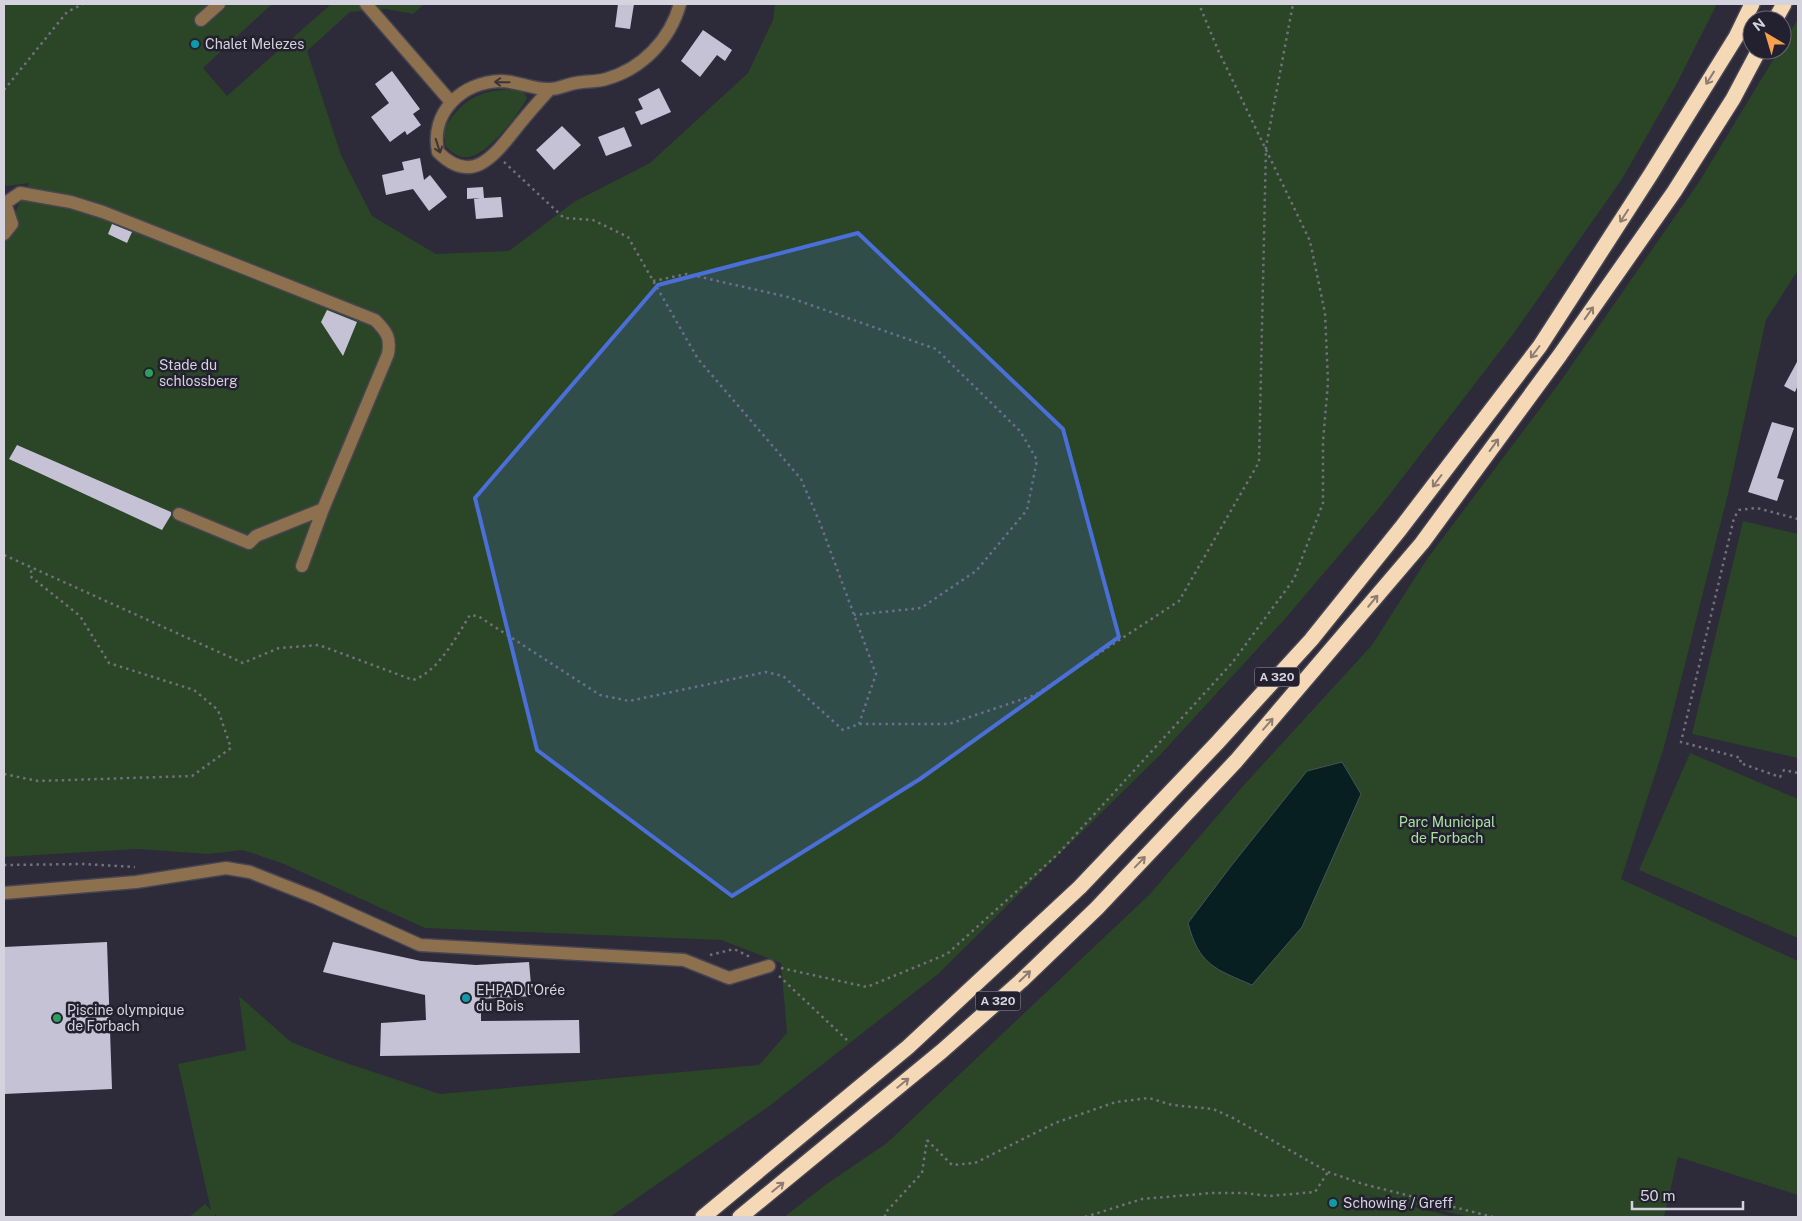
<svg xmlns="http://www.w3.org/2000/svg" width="1802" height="1221" viewBox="0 0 1802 1221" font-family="'Public Sans',sans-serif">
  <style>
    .green { fill: #2b4527 }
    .water { fill: #071f20; stroke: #455559 }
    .building { fill: #c5c2d6 }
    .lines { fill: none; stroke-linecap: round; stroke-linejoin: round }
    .minor-casing { stroke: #484553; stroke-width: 15 }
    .highway-casing { stroke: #484553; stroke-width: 18 }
    .path { stroke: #72707d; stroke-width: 2.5; stroke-dasharray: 2.5 4; stroke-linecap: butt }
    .minor { stroke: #8d714e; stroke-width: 12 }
    .highway { stroke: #f5d9b7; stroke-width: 15 }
    .oneway { stroke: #8c7c73 }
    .oneway2 { stroke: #3e3437 }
    .marked { fill: #4b6fd9; fill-opacity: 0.2; stroke: #4b6fd9; stroke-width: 4; stroke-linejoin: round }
    .culture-dot { fill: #0f9aa8; stroke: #23202f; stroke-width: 2 }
    .leisure-dot { fill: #2e9e5b; stroke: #23202f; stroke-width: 2 }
    .labels { text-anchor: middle; stroke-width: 5; stroke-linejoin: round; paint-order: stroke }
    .shield { fill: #23202f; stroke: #a09da9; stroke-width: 1 }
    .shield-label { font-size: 12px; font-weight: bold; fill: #d5d3dd }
    .poi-label { font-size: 14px; fill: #d5d3dd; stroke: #23202f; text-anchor: start }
    .park-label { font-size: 14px; fill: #a9e0a0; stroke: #23202f }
  </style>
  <rect width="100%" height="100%" fill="#2d2a39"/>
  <!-- green -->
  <path class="green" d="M 4,4 L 272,4 L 203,68 L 227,96 L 331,4 L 424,4 L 413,14 L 386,9 L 350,12 L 307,51 L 341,155 L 372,216 L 436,254 L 509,251 L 574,202 L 650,163 L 748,73 L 773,20 L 775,4 L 1717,4 L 1676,85 L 1622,179 L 1514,333 L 1380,507 L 1284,620 L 1160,755 L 938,974 L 768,1107 L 610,1217 L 218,1217 L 214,1213 L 216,1217 L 189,1217 L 205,1204 L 211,1210 L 178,1064 L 246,1050 L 239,996 L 291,1042 L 337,1060 L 440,1094 L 759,1065 L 787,1033 L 781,963 L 721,940 L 425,928 L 284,864 L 243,850 L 208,854 L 138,849 L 4,857 L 4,236 L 29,183 L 7,186 L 4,185 Z
    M 1798,19 L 1798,270 L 1766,320 L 1728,494 L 1664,747 L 1621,879 L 1798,961 L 1798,1195 L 1678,1157 L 1664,1217 L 1470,1217 L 1356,1192 L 1454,1217 L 784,1217 L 828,1183 L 887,1143 L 1150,894 L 1243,786 L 1372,645 L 1427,559 L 1560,382 L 1699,182 L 1779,50 L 1782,50 L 1782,46 Z
    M 509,89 L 523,91 L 527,98 C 518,115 481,166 459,156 C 454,154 450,150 446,147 L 443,130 C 462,101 474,92 509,89 Z
    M 1743,521 L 1798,534 L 1798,758 L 1692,734 Z
    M 1690,753 L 1798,799 L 1798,938 L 1639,870 Z"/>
  <!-- water -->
  <path class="water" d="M 1342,762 L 1361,794 L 1302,927 L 1252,985 C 1215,969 1199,965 1188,923 L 1231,866 L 1307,771 Z"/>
  <!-- building -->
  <path class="building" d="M 618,4 L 634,4 L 630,29 L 615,27 Z
    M 703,30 L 732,50 L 725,61 L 717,55 L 700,77 L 681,61 Z
    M 392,71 L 420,109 L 413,114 L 421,125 L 407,135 L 405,131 L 390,142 L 371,117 L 389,103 L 375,84 Z
    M 659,88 L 671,112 L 641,125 L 635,112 L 643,109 L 638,99 Z
    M 562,126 L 581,145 L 554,170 L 536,150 Z
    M 624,127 L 632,146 L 606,156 L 598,137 Z
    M 420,158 L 424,180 L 430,175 L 447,197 L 429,211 L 413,189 L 386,195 L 382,175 L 404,170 L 402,162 Z
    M 483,187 L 484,198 L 501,197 L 503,217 L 476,219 L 474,199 L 480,198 L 467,199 L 467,188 Z
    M 112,224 L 132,232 L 127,243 L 108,234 Z
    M 327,310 L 357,322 L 343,356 L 321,322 Z
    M 1798,360 L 1798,385 L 1795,392 L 1784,386 Z
    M 1772,422 L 1794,428 L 1777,478 L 1784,480 L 1777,501 L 1748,492 Z
    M 17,445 L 171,512 L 171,515 L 162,530 L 9,459 Z
    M 107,942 L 112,1089 L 4,1094 L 4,947 Z
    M 333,942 L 421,961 L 476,965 L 529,962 L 532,996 L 481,999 L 481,1021 L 579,1020 L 580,1053 L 380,1056 L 381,1023 L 426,1020 L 425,995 L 323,972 Z"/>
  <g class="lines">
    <defs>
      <path id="minor" d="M 366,4 L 451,102
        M 201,20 L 219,4
        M 550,89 C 540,100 531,110 522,121 C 498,150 475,189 438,152 C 430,112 462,82 501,81 C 517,81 534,90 550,89 C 559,89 568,84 576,83 C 586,81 597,82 606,79 C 642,69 670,40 680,4
        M 4,204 L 20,193 L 71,202 L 103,212 L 375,320 C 387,332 391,338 388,354 L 323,509 L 302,566
        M 4,208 L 7,209 L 12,224 L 4,234
        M 179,514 L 249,543 L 256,536 L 323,509
        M 4,893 L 136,882 L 226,868 L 250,872 L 316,898 L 420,945 L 684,960 L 729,978 L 769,966"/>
      <path id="highway" d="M 1775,20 L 1784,4
        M 703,1217 L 908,1047 L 1080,887 L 1217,743 L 1311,640 L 1401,528 L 1540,346 L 1651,174 L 1736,37 L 1752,4
        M 740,1217 L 942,1051 L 1021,981 L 1097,908 L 1236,761 L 1422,543 L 1560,355 L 1674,192 L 1733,99 L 1759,50"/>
    </defs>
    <!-- minor casing -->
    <use href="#minor" class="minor-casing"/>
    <!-- highway casing -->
    <use href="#highway" class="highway-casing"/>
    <!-- path -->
    <path class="path" d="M 4,90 L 67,12 L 83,4
      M 504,162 L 564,218 L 593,220 L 628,237 L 698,359 L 801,479 L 820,523 L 876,674 L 859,724
      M 653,281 L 687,274 L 788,297 L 936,349 L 1020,431 L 1037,460 L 1027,510 L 976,571 L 921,608 L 854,615
      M 1798,519 L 1757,508 L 1739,510 L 1734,518 L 1681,742 L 1741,758 L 1740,763 L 1780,777 L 1784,770 L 1798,773
      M 4,555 L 243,663 L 279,648 L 319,645 L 413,680 C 439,671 456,637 470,615 L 478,616 L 600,695 L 629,701 L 766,672 L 783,676 L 843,730 L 859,724 L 949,724 L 1035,695 L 1179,601 L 1259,462 L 1266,147 L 1293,4
      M 4,774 L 38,781 L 192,776 L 231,748 L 218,710 L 194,690 L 109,663 L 80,616 L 30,576 L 32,568
      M 4,865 L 84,864 L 135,867
      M 710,955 L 734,949 L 750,957
      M 781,968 L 867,987 L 947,954 L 1058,854 L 1232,663 L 1294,579 L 1323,503 L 1323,442 L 1328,382 L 1325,313 L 1310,241 L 1218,50 L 1199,4
      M 779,976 L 847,1040
      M 927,1140 L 952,1165 L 975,1163 L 1055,1123 L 1116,1102 L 1149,1098 L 1172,1105 L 1213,1109 L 1233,1118 L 1328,1172 L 1363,1184 L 1493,1217
      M 885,1217 L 885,1213 L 922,1173 L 927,1140
      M 1085,1217 L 1142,1199 L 1212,1193 L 1244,1193 L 1269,1196 L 1315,1192 L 1328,1172"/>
    <!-- minor -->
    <use href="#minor" class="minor"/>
    <!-- highway -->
    <use href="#highway" class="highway"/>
  </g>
  <!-- one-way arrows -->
  <defs><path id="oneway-shaft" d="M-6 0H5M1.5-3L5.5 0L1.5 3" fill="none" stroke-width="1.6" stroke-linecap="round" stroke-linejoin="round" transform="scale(1.25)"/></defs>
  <g class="oneway">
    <use href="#oneway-shaft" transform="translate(1710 78) rotate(122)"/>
    <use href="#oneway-shaft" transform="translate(1624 216) rotate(123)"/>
    <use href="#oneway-shaft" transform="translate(1589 313) rotate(-55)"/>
    <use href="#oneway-shaft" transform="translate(1535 352) rotate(127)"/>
    <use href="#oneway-shaft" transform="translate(1494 445) rotate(-54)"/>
    <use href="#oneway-shaft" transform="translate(1437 481) rotate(127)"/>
    <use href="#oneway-shaft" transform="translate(1373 601) rotate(-50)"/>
    <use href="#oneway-shaft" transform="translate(1268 724) rotate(-49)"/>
    <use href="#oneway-shaft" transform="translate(1140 862) rotate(-46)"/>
    <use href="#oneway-shaft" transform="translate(1025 976) rotate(-44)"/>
    <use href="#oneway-shaft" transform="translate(903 1083) rotate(-39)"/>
    <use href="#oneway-shaft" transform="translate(778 1187) rotate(-39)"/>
  </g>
  <g class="oneway2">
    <use href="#oneway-shaft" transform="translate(502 82) rotate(-179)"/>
    <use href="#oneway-shaft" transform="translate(438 146) rotate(72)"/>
  </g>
  <!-- marked area -->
  <path class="marked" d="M 858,233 L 1063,429 L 1119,637 L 920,779 L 732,896 L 537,750 L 475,498 L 658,285 Z"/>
  <!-- markers -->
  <g class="culture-dot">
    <circle cx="195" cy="44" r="5"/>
    <circle cx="466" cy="998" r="5"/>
    <circle cx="1333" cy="1203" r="5"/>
  </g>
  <g class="leisure-dot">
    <circle cx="149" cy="373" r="5"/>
    <circle cx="57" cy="1018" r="5"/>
  </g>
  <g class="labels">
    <!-- shield labels -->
    <g class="shield">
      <rect x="1254.5" y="667.5" width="45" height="19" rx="4"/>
      <rect x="975.5" y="991.5" width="45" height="19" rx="4"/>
    </g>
    <g class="shield-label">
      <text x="1277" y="681">A 320</text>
      <text x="998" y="1005">A 320</text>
    </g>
    <!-- poi labels -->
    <g class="poi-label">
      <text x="205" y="49">Chalet Melezes</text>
      <text x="159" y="370">Stade du<tspan x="159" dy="16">schlossberg</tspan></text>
      <text x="476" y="995">EHPAD l'Orée<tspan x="476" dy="16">du Bois</tspan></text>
      <text x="67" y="1015">Piscine olympique<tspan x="67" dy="16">de Forbach</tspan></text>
      <text x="1343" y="1208">Schowing / Greff</text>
    </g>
    <!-- park labels -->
    <g class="park-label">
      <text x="1447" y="827">Parc Municipal<tspan x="1447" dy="16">de Forbach</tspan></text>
    </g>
  </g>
  <!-- border -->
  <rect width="1802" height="1221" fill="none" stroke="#d5d3dd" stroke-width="10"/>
  <!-- north arrow -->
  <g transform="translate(1767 35) rotate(322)"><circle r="24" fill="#23202f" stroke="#6a6875"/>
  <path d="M0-4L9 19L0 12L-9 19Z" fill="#f9a04d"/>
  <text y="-8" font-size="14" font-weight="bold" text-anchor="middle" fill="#d5d3dd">N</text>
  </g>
  <!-- scale -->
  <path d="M1632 1201v8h111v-8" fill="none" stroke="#d5d3dd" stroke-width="2.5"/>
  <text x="1640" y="1201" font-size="15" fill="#d5d3dd" stroke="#23202f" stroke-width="4" paint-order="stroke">50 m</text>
</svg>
